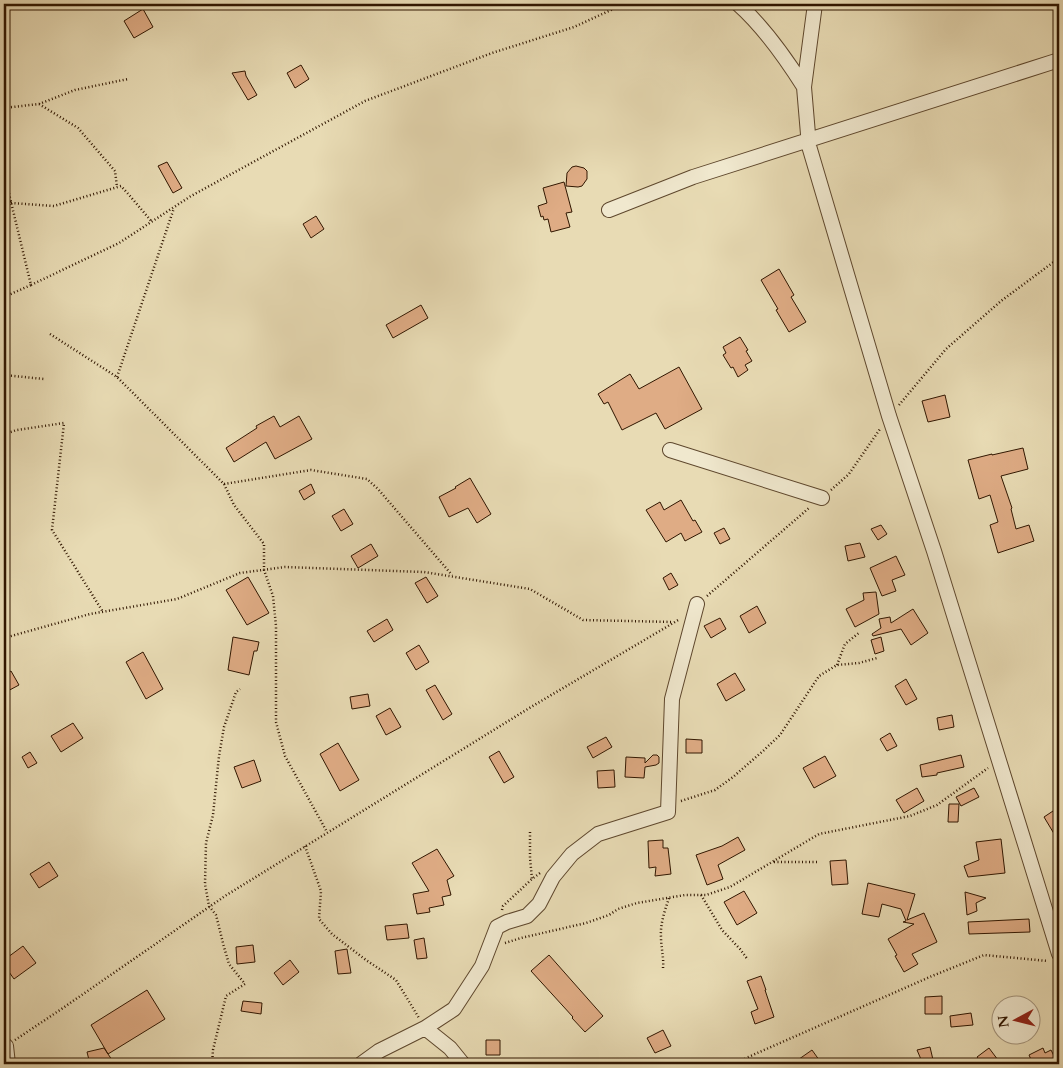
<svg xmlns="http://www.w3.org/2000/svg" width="1063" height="1068" viewBox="0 0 1063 1068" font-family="Cardo,serif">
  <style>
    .building { fill: #dfac85; stroke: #301600 }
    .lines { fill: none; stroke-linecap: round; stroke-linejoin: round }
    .street-casing { stroke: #5e472d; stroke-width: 16 }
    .path { stroke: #301600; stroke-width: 2.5; stroke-dasharray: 1 2.5; stroke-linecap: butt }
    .street { stroke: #f0e8ce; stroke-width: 14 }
  </style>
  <rect width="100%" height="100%" fill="#e8dbb4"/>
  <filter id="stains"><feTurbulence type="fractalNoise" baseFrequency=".004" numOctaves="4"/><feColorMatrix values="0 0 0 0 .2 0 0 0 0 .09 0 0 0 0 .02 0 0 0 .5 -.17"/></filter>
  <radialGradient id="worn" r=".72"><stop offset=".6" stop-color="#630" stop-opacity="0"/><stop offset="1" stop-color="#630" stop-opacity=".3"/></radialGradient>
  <!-- building -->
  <path class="building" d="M 143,9 L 153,27 L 134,38 L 124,21 Z
    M 301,65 L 309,79 L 295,88 L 287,73 Z
    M 245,71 L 246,76 L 257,95 L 248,100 L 232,73 Z
    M 167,162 L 182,188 L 173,193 L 158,166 Z
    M 576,166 L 584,168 L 587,171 L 587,179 L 582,186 L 578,187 L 566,186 L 567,173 L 572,167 Z
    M 564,182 L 572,212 L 566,213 L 570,227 L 551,232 L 548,219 L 544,220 L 543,216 L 541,217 L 538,206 L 547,203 L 543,188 Z
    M 316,216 L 324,229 L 311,238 L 303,224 Z
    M 779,269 L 794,295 L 791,297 L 806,322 L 789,332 L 776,310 L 778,309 L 761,280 Z
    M 421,305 L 428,318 L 393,338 L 386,325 Z
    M 740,337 L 748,350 L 746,351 L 752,361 L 745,365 L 748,370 L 738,377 L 733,367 L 731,368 L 723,355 L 726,353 L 723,347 Z
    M 679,367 L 702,409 L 665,429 L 656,413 L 622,430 L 608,402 L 604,404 L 598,394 L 630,374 L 639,389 Z
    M 945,395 L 950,417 L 928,422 L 922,401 Z
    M 274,416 L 280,427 L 299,416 L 312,439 L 275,459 L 266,442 L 234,462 L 226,448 L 257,428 L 256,426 Z
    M 1023,448 L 1028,469 L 1001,476 L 1012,508 L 1011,509 L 1016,529 L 1029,525 L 1034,541 L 998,553 L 990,525 L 998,522 L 990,495 L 979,499 L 968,460 L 992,454 L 992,455 Z
    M 470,478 L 491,514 L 477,523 L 468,508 L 449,517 L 439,497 L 456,488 L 455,487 Z
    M 311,484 L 315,493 L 304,500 L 299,491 Z
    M 681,500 L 693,521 L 695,520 L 702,532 L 685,541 L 681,533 L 666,542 L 646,510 L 660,502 L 664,510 Z
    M 344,509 L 353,524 L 341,531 L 332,516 Z
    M 881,525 L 887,534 L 878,540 L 871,529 Z
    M 724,528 L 730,539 L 720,544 L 714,533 Z
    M 860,543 L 865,557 L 848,561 L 845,546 Z
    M 371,544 L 378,556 L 358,568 L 351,556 Z
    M 896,556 L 905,575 L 892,580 L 896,591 L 882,596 L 870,568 Z
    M 671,573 L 678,585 L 669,590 L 663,578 Z
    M 248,577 L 269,613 L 247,625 L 226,590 Z
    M 426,577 L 438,596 L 427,603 L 415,583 Z
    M 876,592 L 879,614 L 855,627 L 846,609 L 864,600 L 863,593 Z
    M 757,606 L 766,623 L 749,633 L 740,616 Z
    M 913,609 L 928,633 L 911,645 L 901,629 L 873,636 L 872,634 L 881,628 L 879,619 L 890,617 L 891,623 Z
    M 720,618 L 726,629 L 711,638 L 704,626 Z
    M 387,619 L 393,630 L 374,642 L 367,631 Z
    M 233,637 L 259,642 L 257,651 L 254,651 L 249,675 L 228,670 Z
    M 881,637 L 884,651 L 875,654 L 871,640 Z
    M 419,645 L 429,662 L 416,670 L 406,653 Z
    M 143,652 L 163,689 L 146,699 L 126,662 Z
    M 11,671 L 19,685 L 4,693 L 4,675 Z
    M 735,673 L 745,690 L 726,701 L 717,684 Z
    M 906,679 L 917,699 L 906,705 L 895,686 Z
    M 435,685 L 452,714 L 443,720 L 426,690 Z
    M 368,694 L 370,706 L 352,709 L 350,697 Z
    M 390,708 L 401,727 L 386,735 L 376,716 Z
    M 952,715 L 954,727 L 939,730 L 937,718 Z
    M 73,723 L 83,738 L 61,752 L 51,736 Z
    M 890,733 L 897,746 L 887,751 L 880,739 Z
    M 606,737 L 612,747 L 593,758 L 587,747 Z
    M 686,739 L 702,740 L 702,753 L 686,753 Z
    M 338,743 L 359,780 L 340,791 L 320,754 Z
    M 499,751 L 514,777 L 504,783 L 489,757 Z
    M 30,752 L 37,763 L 28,768 L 22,757 Z
    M 653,755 L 657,755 L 659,757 L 659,763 L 656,765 L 645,767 L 644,778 L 625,777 L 626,757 L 645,758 L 645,763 Z
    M 961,755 L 964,767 L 937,773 L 937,775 L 922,777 L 920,765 Z
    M 825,756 L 836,776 L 814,788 L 803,768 Z
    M 254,760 L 261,781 L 242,788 L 234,767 Z
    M 614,770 L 615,787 L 598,788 L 597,771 Z
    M 917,788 L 924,801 L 904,813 L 896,800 Z
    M 974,788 L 979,797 L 961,806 L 956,797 Z
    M 949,804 L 959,804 L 958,822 L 948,822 Z
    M 1059,807 L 1059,842 L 1044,817 Z
    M 738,837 L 745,850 L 718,865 L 723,879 L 707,885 L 696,855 L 722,846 Z
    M 1001,839 L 1005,873 L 968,877 L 964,866 L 979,860 L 976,842 Z
    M 663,840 L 663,848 L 668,848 L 671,874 L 655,876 L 656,867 L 649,868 L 648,841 Z
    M 437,849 L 454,876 L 447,880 L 451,895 L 442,897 L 444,905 L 429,908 L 430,912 L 417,914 L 413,894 L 429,891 L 412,863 Z
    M 846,860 L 848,884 L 832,885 L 830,861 Z
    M 49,862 L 58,876 L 39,888 L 30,874 Z
    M 868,883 L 915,894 L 907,920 L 924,913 L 937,942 L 912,954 L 918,964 L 904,972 L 895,956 L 897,955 L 888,939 L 914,924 L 903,922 L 906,921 L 901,909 L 882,904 L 879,917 L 862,914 Z
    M 744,891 L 757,913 L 737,925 L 724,902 Z
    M 965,892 L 986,898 L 976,903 L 977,911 L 967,915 Z
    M 1029,919 L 1030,932 L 969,934 L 968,922 Z
    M 407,924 L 409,938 L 387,940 L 385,926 Z
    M 424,938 L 427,958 L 417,959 L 414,940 Z
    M 253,945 L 255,962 L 237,964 L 236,947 Z
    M 23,946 L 36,963 L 14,979 L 4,965 L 4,960 Z
    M 347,949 L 351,973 L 338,974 L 335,951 Z
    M 549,955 L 603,1016 L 585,1032 L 572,1018 L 573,1017 L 531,971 Z
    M 290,960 L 299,972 L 283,985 L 274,973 Z
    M 761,976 L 766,990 L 765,990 L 774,1017 L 755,1024 L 751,1012 L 758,1009 L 747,981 Z
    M 147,990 L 165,1019 L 108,1054 L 91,1025 Z
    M 942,996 L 942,1014 L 925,1014 L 925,997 Z
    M 243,1001 L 262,1003 L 261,1014 L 241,1011 Z
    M 971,1013 L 973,1025 L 951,1027 L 950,1016 Z
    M 663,1030 L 671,1046 L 655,1053 L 647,1038 Z
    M 486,1040 L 500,1040 L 500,1055 L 486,1055 Z
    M 930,1047 L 934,1064 L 923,1064 L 917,1050 Z
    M 104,1048 L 112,1060 L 106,1064 L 90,1064 L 87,1052 Z
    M 989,1048 L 998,1060 L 992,1064 L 982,1064 L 977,1057 Z
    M 1043,1048 L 1045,1053 L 1051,1050 L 1058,1064 L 1033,1064 L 1029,1055 Z
    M 812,1050 L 822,1064 L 792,1064 Z"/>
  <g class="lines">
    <defs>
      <path id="street" d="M 738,4 C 764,27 785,57 804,87
        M 815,4 L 804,87 L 809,146 L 889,416 L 934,551 L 1059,954
        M 609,210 L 693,177 L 1059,60
        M 670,450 L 822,498
        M 425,1028 L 450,1048 L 463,1064
        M 6,1046 L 8,1064
        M 361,1064 L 379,1051 L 425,1028 L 454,1009 L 482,966 L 497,927 L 507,922 L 527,916 L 539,904 L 553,877 L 572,854 L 598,834 L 668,812 L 672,699 L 697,604"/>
    </defs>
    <!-- street casing -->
    <use href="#street" class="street-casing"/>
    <!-- path -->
    <path class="path" d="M 39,104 L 78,128 L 115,171 L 117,187
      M 4,108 L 39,104 L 75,90 L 128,79
      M 4,173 L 31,285 L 4,297
      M 4,193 L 11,203 L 4,202
      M 11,203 L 54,206 L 121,186 L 130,196 L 152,222
      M 31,285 L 119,243 L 191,196 L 365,101 L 492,53 L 574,27 L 611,10 L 620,4
      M 50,334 L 117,377 L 224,484 L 234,505 L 264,544 L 264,570 L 273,596 L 276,626 L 276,722 L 285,756 L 327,832
      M 4,375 L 44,379
      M 117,377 L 174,208
      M 899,405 L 946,349 L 1001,301 L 1059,258
      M 4,434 L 17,430 L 64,423 L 52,530 L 103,612
      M 224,484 L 311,470 L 367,479 L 378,489 L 452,575
      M 831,490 L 849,474 L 880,429
      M 707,596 L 809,508
      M 4,638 L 90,614 L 177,599 L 240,573 L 285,567 L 424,572 L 530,589 L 583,620 L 673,622
      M 837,665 L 845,644 L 860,632
      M 681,801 L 715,790 L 733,777 L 763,751 L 780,735 L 819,676 L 837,665 L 859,663 L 877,658
      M 530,832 L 530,858 L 532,879 L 540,873
      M 305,846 L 321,891 L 319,919 L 332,934 L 366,960 L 396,980 L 419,1018
      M 774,862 L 819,862
      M 701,895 L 722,930 L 740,949 L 748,960
      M 502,910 L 503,906 L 532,879
      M 505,943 L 521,938 L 586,923 L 609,915 L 618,909 L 637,903 L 685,895 L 706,895 L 730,887 L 819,834 L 910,816 L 937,805 L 988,768
      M 663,968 C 664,957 661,948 661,937 C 660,924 665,910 669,898
      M 15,1040 L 60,1010 L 225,896 L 531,707 L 680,619
      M 212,1064 L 213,1050 L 226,996 L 245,984 L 229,964 L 224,947 L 216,915 L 209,906 L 205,884 L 206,843 L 213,815 L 219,756 L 224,727 L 236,692 L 240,689
      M 740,1064 L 746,1058 L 932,976 L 984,955 L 1048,961"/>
    <!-- street -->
    <use href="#street" class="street"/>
  </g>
  <!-- margin -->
  <rect width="1063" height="1068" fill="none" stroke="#e8dbb4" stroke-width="20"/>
  <rect x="5" y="5" width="1053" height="1058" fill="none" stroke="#301600" stroke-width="2.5"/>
  <rect x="10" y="10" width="1043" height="1048" fill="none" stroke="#301600"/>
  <!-- north arrow -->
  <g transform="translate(1016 1020) rotate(263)"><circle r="24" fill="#f0e8ce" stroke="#a3947c"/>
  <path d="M0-4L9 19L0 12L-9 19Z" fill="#8f2418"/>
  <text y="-8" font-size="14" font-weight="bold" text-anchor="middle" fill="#301600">N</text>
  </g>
  <rect width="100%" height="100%" filter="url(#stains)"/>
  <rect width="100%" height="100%" fill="url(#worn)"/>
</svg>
